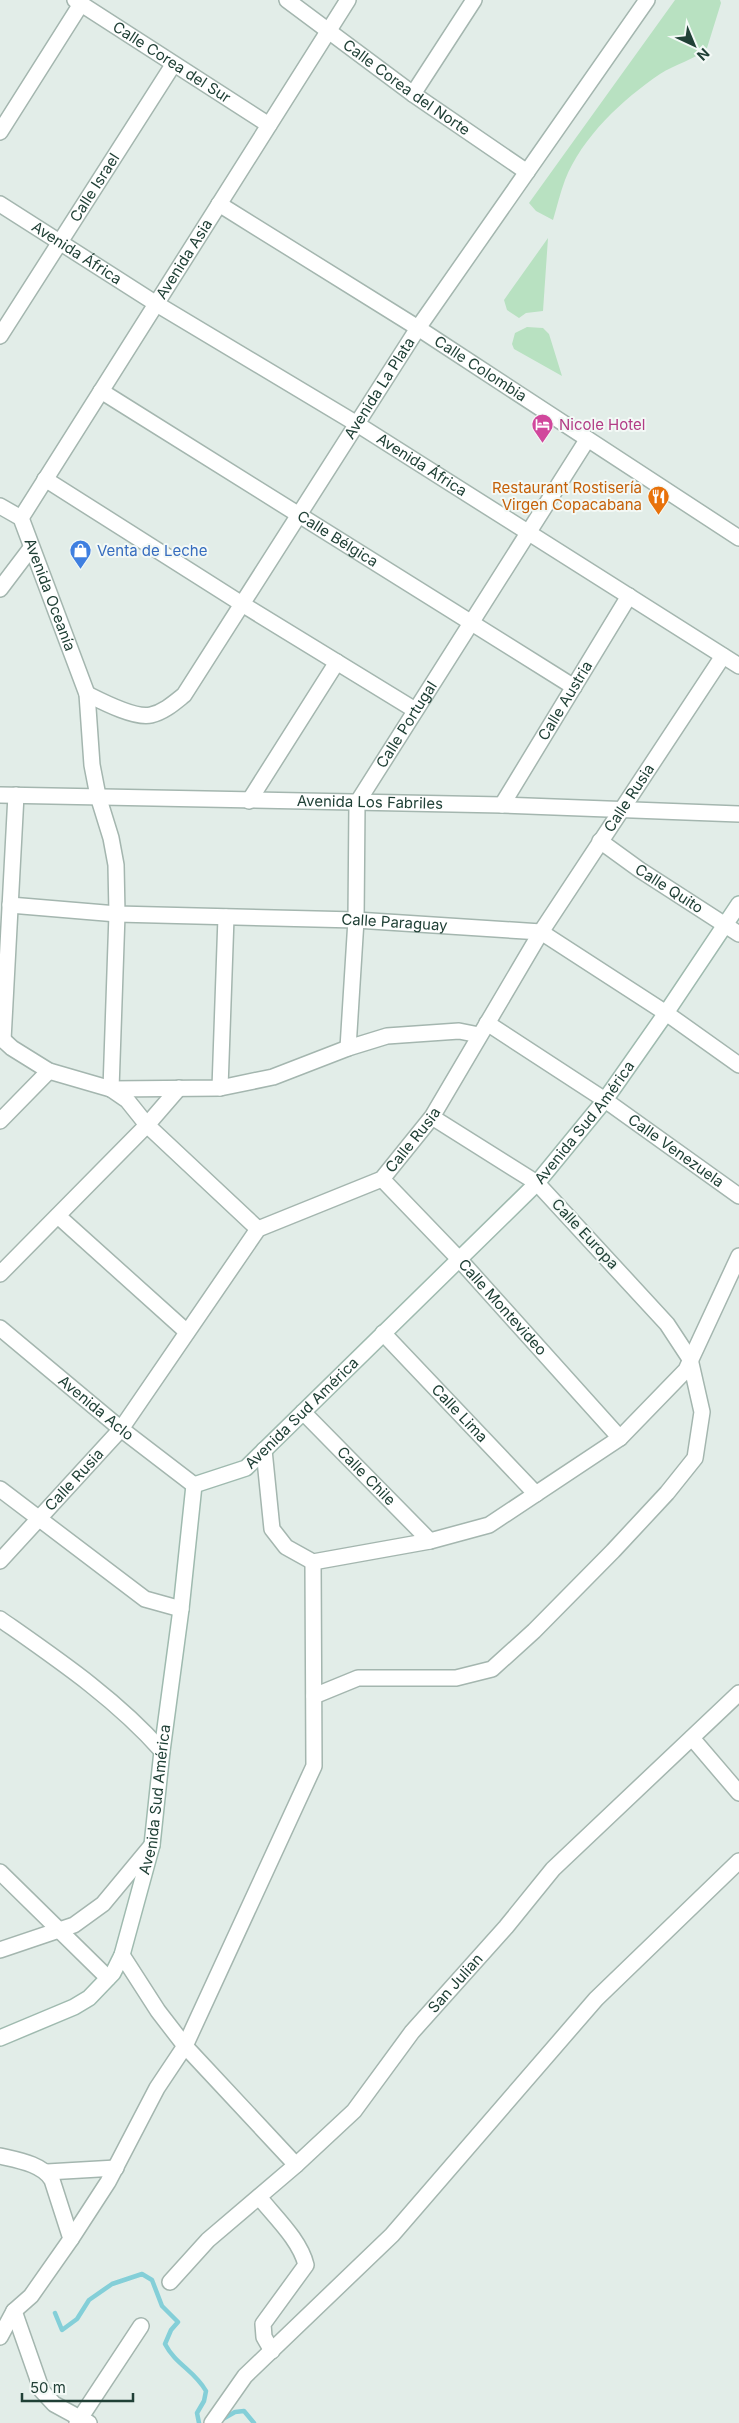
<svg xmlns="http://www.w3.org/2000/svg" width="739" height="2423" viewBox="0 0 739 2423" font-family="Inter,sans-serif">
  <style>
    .green { fill: #b8e1c1 }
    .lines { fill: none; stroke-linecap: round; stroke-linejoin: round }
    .stream { stroke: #84cfd8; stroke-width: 4.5 }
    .minor-casing { stroke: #a4b6af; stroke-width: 18 }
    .tertiary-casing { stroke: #a4b6af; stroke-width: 18 }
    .secondary-casing { stroke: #9fbaaf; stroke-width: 18 }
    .minor { stroke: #fff; stroke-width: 15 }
    .tertiary { stroke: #fff; stroke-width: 15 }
    .secondary { stroke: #fff; stroke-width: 15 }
    .labels { text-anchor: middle; stroke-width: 4; stroke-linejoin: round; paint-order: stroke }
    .street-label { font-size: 15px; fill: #204036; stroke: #f3f9f6 }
    .hotel-label { font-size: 15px; fill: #b23c85; stroke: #f3f9f6; text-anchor: start }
    .food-label { font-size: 15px; fill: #c56008; stroke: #f3f9f6; text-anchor: end }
    .shop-label { font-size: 15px; fill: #366cbe; stroke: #f3f9f6; text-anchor: start }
  </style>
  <rect width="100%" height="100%" fill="#e2ede8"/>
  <!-- green -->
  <path class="green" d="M 675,0 L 720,0 L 721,3 L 707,48 C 695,60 675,64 660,74 C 623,99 582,137 565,180 C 560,193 557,207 553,220 L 536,211 L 529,203 Z
    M 548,238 L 543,311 L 526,313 L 519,318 L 507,310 L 504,300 Z
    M 527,327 L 543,328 L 549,334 L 562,376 L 514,349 L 512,344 L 515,333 Z"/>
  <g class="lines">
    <!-- stream -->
    <path class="stream" d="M 55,2313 L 62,2330 L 77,2319 L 89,2300 L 112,2284 L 142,2274 L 152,2280 L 162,2306 L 178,2322 L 171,2330 L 165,2344 C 176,2365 194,2370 206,2391 L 204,2401 L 197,2413 L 199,2423
      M 221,2420 L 235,2412 L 244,2411 L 254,2423"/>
    <defs>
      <g id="minor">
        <path id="s1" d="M 75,0 L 269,125"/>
        <path id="s2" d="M 287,0 L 413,94 L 527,172"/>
        <path d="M 413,94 L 474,0"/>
        <path d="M 0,132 L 81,4"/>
        <path id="s3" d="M 0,204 L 155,303 L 357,424 L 739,666"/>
        <path id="s4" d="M 219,204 L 418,328 L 739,538"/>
        <path id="s5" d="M 0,336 L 173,65"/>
        <path id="s6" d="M 101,391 L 574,687"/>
        <path d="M 45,479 L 242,604 L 415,710"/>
        <path id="s7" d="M 0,506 L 21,518 L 87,694 L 92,765 L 98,796 L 111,838 L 116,865 L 117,914 L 111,1089"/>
        <path id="s8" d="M 21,518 L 348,0"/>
        <path d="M 0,589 L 31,548"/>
        <path id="s9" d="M 87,694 C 101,701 135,719 151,715 C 164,712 174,703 184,695 L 418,328 L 647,0"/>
        <path id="s10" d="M 0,795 L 502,805 L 739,814"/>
        <path d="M 249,801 L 337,662"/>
        <path id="s11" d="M 502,805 L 629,596"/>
        <path id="s12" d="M 600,841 L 640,870 L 739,934"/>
        <path id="s13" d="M 10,905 L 117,914 L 356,920 L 541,932 L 666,1013 L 739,1065"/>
        <path id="s14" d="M 487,1023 L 605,1100 L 739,1196"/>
        <path d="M 0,1037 L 12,1048 L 49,1071 L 111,1089 L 220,1088 L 273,1077 L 348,1048 L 387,1036 L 459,1031 L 479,1035"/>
        <path d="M 3,1040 L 16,795"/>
        <path id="s15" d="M 348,1048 L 356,920 L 357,803 L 587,440"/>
        <path d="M 220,1088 L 226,917"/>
        <path d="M 111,1089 L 127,1100 L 147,1125 L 258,1229"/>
        <path d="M 0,1121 L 49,1071"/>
        <path id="s16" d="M 382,1179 L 459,1259 L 620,1438"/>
        <path d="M 58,1216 L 187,1332"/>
        <path d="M 0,1274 L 147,1125 L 179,1088"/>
        <path id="s17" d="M 383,1333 L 536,1494"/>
        <path id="s18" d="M 303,1412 L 430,1541"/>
        <path d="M 264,1450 L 272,1529 L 286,1547 L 313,1562 L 430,1541 L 489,1525 L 620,1438 L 686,1370 L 739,1256"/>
        <path d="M 0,1489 L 145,1599 L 181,1609"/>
        <path id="s19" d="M 0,1561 L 121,1429 L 258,1229 L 382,1179 L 432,1117 L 541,932 L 723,656"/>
        <path d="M 0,1619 C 57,1659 115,1698 162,1751"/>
        <path d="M 314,1696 L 358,1678 L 456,1678 L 492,1669 L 534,1631 L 613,1551 L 667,1493 L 695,1458 L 702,1412 L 690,1359 L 667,1324 L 537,1183 L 432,1117"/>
        <path d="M 692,1738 L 739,1793"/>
        <path d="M 0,1872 L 108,1978"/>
        <path d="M 0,1950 L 74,1925 L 103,1904 L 152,1845"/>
        <path id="s20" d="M 122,1955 L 158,2011 L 185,2046 L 296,2165 L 354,2111 L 412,2032 L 506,1927 L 553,1869 L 739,1693"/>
        <path d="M 47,2172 L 116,2168"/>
        <path d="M 259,2197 C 275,2217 300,2240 306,2265 L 263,2324 L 264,2337 L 272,2351"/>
        <path d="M 71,2239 L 108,2182 L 157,2088 L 185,2046 L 314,1766 L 313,1562"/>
        <path d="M 170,2282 L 208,2240 L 296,2165"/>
        <path d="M 14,2311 L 42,2391 L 54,2404 L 89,2423"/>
        <path d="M 77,2423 L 141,2326"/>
        <path d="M 212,2423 L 245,2376 L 392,2235 L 596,1999 L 739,1861"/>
      </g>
      <g id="tertiary">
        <path id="s21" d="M 0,1328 L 121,1429 L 194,1485"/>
        <path d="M 0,2156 C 17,2160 43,2164 52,2180 L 71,2239 L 31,2296 L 14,2311 L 0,2337"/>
      </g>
      <g id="secondary">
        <path id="s22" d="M 0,2038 L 74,2007 L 89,1998 L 113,1973 L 122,1955 L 152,1845 L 162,1751 L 181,1609 L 194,1485 L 246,1468 L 537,1183 L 605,1100 L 666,1013 L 739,904"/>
      </g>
    </defs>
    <!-- minor casing -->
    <use href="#minor" class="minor-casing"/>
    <!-- tertiary casing -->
    <use href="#tertiary" class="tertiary-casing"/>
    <!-- secondary casing -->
    <use href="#secondary" class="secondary-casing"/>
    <!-- minor -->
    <use href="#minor" class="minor"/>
    <!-- tertiary -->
    <use href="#tertiary" class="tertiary"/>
    <!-- secondary -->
    <use href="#secondary" class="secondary"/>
  </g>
  <!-- icons -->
  <defs>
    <symbol id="hotel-pin" viewBox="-11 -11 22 30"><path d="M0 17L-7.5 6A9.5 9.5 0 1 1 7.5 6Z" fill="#d1479c" stroke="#f3f9f6"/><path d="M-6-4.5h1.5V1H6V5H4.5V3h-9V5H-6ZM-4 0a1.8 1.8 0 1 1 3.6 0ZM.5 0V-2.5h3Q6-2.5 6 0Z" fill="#fff"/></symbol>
    <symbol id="restaurant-pin" viewBox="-11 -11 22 30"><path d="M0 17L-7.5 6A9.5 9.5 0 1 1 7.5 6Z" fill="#e8710a" stroke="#f3f9f6"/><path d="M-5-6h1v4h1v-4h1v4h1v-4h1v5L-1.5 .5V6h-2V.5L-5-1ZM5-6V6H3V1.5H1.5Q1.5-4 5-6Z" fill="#fff"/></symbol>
    <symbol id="shop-pin" viewBox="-11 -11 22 30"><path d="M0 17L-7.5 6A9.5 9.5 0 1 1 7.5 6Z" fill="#3f7fe0" stroke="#f3f9f6"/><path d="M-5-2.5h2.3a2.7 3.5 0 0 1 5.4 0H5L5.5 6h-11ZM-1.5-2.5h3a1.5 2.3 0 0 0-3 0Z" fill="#fff"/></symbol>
  </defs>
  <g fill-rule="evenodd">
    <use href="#hotel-pin" x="530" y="412" width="25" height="34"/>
    <use href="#restaurant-pin" x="646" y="484" width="25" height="34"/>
    <use href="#shop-pin" x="68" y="538" width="25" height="34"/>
  </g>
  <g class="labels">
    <!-- street labels -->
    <g class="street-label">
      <text dy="5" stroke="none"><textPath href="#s1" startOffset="115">Calle Corea del Sur</textPath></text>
      <text dy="5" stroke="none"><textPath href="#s2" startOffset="148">Calle Corea del Norte</textPath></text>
      <text dy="5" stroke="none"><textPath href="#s5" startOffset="176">Calle Israel</textPath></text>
      <text dy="5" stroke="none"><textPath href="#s3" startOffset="91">Avenida África</textPath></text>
      <text dy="5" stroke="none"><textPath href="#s8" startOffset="306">Avenida Asia</textPath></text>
      <text dy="5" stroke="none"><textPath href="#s4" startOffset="309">Calle Colombia</textPath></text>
      <text dy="5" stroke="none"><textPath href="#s9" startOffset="471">Avenida La Plata</textPath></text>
      <text dy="5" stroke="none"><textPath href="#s3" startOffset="496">Avenida África</textPath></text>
      <text dy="5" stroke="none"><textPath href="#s6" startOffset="279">Calle Bélgica</textPath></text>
      <text dy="5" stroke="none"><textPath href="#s7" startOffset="106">Avenida Oceanía</textPath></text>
      <text dy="5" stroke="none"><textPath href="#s11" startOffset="122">Calle Austria</textPath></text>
      <text dy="5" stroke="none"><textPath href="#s15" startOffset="338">Calle Portugal</textPath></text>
      <text dy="5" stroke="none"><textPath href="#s19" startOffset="1010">Calle Rusia</textPath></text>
      <text dy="5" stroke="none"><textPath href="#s10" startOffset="370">Avenida Los Fabriles</textPath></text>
      <text dy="5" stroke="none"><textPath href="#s12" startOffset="84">Calle Quito</textPath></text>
      <text dy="5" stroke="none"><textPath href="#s13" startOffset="385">Calle Paraguay</textPath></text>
      <text dy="5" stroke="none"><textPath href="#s22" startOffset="1168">Avenida Sud América</textPath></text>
      <text dy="5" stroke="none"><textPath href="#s19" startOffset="605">Calle Rusia</textPath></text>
      <text dy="5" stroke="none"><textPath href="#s14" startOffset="228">Calle Venezuela</textPath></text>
      <text transform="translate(585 1234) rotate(47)" y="5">Calle Europa</text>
      <text dy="5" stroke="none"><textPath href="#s16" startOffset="176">Calle Montevideo</textPath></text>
      <text dy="5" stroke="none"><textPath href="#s21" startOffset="125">Avenida Aclo</textPath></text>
      <text dy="5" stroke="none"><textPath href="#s22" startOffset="762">Avenida Sud América</textPath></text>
      <text dy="5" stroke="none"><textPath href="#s17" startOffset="111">Calle Lima</textPath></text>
      <text dy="5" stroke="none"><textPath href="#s18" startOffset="90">Calle Chile</textPath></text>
      <text dy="5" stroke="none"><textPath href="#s19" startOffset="110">Calle Rusia</textPath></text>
      <text dy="5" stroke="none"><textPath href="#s22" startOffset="312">Avenida Sud América</textPath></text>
      <text dy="5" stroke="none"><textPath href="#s20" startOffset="516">San Julian</textPath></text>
    </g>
    <!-- hotel labels -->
    <g class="hotel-label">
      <text x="559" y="430">Nicole Hotel</text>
    </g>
    <!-- food labels -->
    <g class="food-label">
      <text x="642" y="493">Restaurant Rostisería<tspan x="642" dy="17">Virgen Copacabana</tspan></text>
    </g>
    <!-- shop labels -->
    <g class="shop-label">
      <text x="97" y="556">Venta de Leche</text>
    </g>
  </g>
  <!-- north arrow -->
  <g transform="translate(694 45) rotate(136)" stroke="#f3f9f6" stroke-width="4" paint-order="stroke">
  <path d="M0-4L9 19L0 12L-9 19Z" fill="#204036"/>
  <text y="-8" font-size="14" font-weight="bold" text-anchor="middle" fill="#204036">N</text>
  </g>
  <!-- scale -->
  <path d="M22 2393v8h111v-8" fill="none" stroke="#204036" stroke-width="2.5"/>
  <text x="30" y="2393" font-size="15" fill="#204036" stroke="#f3f9f6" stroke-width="4" paint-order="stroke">50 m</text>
</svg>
